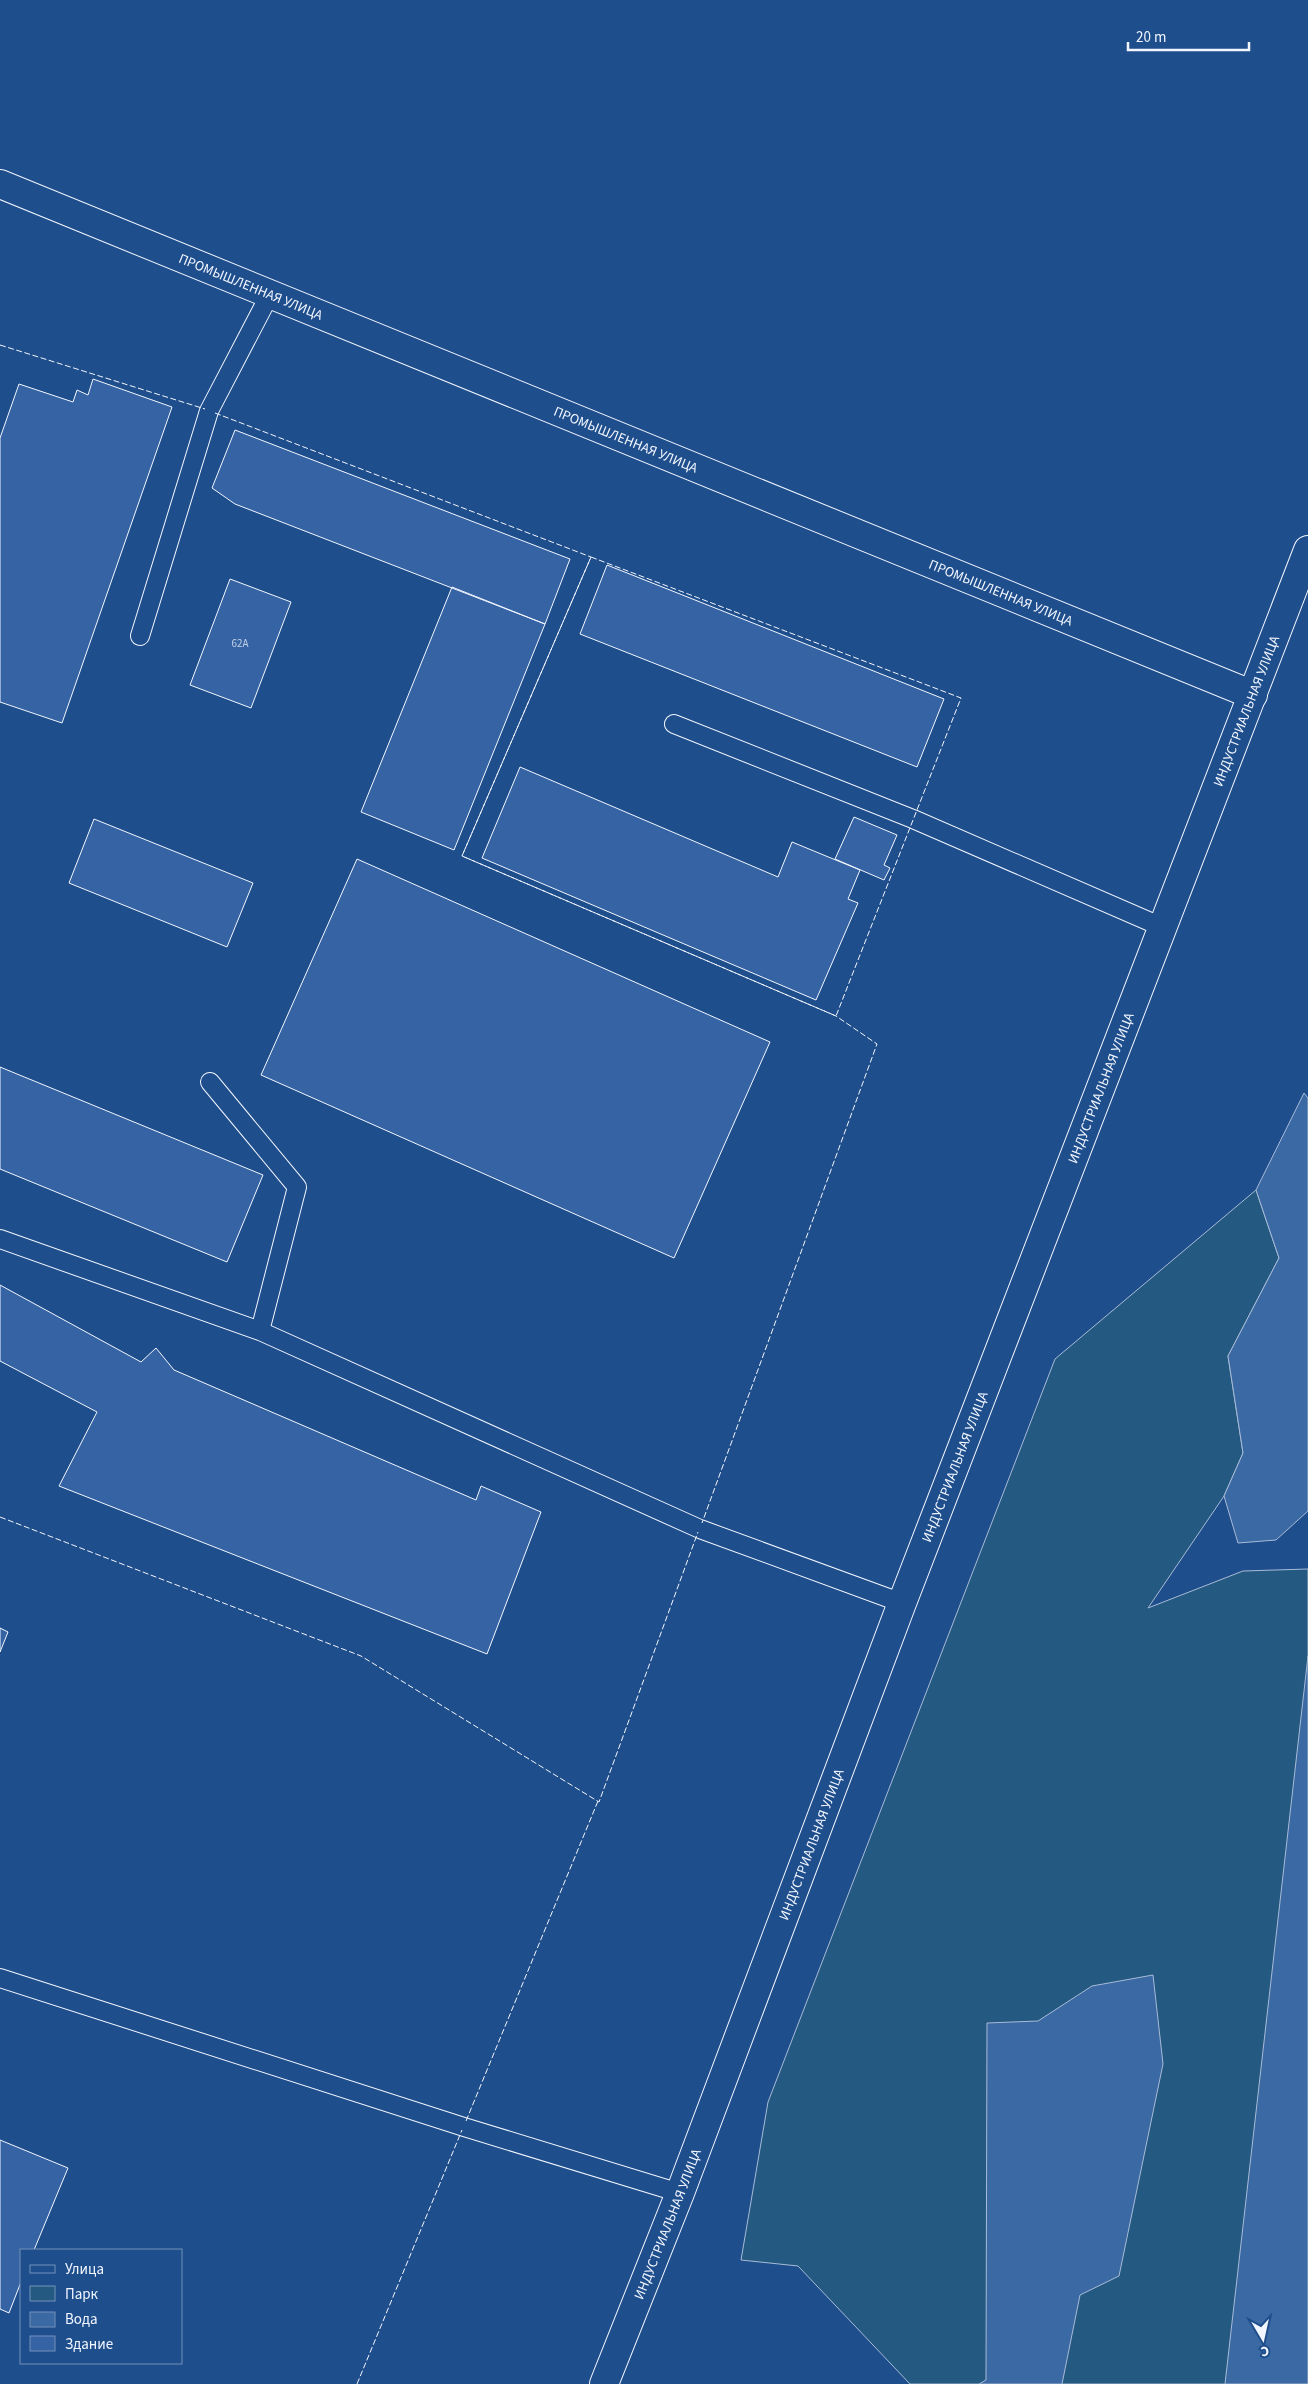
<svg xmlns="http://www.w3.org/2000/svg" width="1308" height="2384" viewBox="0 0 1308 2384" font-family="'Source Sans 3',sans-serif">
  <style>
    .green { fill: #245a82; stroke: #a8bbd7 }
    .water { fill: #3b69a3; stroke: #a8bbd7 }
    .building { fill: #3563a3; stroke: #f2f6ff }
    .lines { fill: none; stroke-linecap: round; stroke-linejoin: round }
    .lane-casing { stroke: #f2f6ff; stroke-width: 20 }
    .street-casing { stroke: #f2f6ff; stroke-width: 30 }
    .highway-casing { stroke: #f2f6ff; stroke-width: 30 }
    .lane { stroke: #1f4e8c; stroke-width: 18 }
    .street { stroke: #1f4e8c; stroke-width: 28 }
    .highway { stroke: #1f4e8c; stroke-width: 28 }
    .fence { stroke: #f2f6ff; stroke-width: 1; stroke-dasharray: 6 2.5; stroke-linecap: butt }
    .labels { text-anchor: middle; stroke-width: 4; stroke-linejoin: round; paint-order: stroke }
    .number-label { font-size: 11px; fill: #c3d1e8 }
    .street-label { font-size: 14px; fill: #f2f6ff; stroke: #1f4e8c }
  </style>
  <rect width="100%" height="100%" fill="#1f4e8c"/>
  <!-- green -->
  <path class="green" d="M 1256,1190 L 1279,1258 L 1228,1356 L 1243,1453 L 1224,1496 L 1148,1608 L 1243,1571 L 1308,1569 L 1308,1974 L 1272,2384 L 910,2384 L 798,2266 L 741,2260 L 768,2102 L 1055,1359 Z"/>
  <!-- water -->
  <path class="water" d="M 1304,1093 L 1308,1098 L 1308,1511 L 1276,1540 L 1238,1543 L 1224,1496 L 1243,1453 L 1228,1356 L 1279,1258 L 1256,1190 Z
    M 1308,1656 L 1308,2384 L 1225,2384 Z
    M 1153,1975 L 1163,2064 L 1119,2276 L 1080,2295 L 1062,2384 L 979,2384 L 986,2380 L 987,2023 L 1038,2021 L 1092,1986 Z"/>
  <!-- building -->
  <path class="building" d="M 93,379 L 172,407 L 62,723 L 0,702 L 0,438 L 19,384 L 73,402 L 77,390 L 88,395 Z
    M 235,430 L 570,559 L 545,624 L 235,504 L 212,488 Z
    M 607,565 L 944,699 L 917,767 L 580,634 Z
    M 230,579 L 291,602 L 251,708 L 190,685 Z
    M 452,587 L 545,624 L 454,850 L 361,812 Z
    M 520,767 L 778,877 L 792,842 L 860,870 L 848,899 L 858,903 L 816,1000 L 482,858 Z
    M 854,817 L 897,835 L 884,865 L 890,868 L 884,880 L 835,859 Z
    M 94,819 L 253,883 L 227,947 L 69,883 Z
    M 357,859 L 770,1042 L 674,1258 L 261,1075 Z
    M 0,1067 L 263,1175 L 227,1262 L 0,1169 Z
    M 0,1285 L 141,1362 L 156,1348 L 174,1370 L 476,1500 L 481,1486 L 541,1512 L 487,1654 L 59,1486 L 97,1412 L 0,1361 Z
    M 0,1628 L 8,1632 L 0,1652 Z
    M 0,2140 L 68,2168 L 34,2250 L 21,2250 L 21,2282 L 9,2313 L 0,2309 Z"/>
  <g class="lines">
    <defs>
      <path id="lane" d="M 140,636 L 209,411 L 270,294
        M 674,724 L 913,819 L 1162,927
        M 210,1082 L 297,1187 L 260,1331 L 700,1529 L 902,1603
        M 0,1239 L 260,1331
        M 0,1978 L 464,2127 L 680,2193"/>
      <g id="street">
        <path id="s1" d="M 0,184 L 1253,695"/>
      </g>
      <g id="highway">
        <path id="s2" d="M 604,2384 L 680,2193 L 902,1603 L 1308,550"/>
      </g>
    </defs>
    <!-- lane casing -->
    <use href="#lane" class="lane-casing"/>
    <!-- street casing -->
    <use href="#street" class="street-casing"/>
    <!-- highway casing -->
    <use href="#highway" class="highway-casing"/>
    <!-- lane -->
    <use href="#lane" class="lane"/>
    <!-- street -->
    <use href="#street" class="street"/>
    <!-- highway -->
    <use href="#highway" class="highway"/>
    <!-- fence -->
    <path class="fence" d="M 0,345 L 205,409
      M 215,413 L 591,557 L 462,856 L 836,1016 L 877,1044 L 702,1523
      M 591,557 L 961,698 L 836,1016 L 462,856 Z
      M 0,1517 L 361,1656 L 599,1802 L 698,1532
      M 466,2121 L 598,1801
      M 357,2384 L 462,2130"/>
  </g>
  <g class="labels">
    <!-- number labels -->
    <g class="number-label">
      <text x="240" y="647">62А</text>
    </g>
    <!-- street labels -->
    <g class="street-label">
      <text dy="5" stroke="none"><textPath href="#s1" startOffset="271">ПРОМЫШЛЕННАЯ УЛИЦА</textPath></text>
      <text dy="5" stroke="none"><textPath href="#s1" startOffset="676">ПРОМЫШЛЕННАЯ УЛИЦА</textPath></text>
      <text dy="5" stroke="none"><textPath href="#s1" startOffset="1081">ПРОМЫШЛЕННАЯ УЛИЦА</textPath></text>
      <text dy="5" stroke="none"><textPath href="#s2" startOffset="1792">ИНДУСТРИАЛЬНАЯ УЛИЦА</textPath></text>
      <text dy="5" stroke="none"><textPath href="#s2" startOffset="1388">ИНДУСТРИАЛЬНАЯ УЛИЦА</textPath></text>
      <text dy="5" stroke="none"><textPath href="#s2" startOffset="982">ИНДУСТРИАЛЬНАЯ УЛИЦА</textPath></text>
      <text dy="5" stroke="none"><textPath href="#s2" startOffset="578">ИНДУСТРИАЛЬНАЯ УЛИЦА</textPath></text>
      <text dy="5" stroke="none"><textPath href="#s2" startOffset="172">ИНДУСТРИАЛЬНАЯ УЛИЦА</textPath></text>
    </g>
  </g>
  <!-- legend -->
  <rect x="20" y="2249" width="162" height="115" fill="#1f4e8c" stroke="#7391ba"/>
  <rect x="30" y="2265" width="25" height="8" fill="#1f4e8c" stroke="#7391ba"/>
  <text x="65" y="2274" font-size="15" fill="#f2f6ff">Улица</text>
  <rect x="30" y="2286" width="25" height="15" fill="#245a82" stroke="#7391ba"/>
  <text x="65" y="2299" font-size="15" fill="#f2f6ff">Парк</text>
  <rect x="30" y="2312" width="25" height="15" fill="#3b69a3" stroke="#7391ba"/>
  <text x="65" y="2324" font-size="15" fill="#f2f6ff">Вода</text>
  <rect x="30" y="2336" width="25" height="15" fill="#3563a3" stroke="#7391ba"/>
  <text x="65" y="2349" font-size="15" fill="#f2f6ff">Здание</text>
  <!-- north arrow -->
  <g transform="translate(1263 2339) rotate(171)" stroke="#1f4e8c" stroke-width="4" paint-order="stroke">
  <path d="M0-4L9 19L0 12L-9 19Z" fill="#f2f6ff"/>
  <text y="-8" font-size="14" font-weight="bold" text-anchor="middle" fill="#f2f6ff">С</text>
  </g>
  <!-- scale -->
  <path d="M1128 42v8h121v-8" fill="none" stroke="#f2f6ff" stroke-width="2.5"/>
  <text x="1136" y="42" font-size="15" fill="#f2f6ff" stroke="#1f4e8c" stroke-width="4" paint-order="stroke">20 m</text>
</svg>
